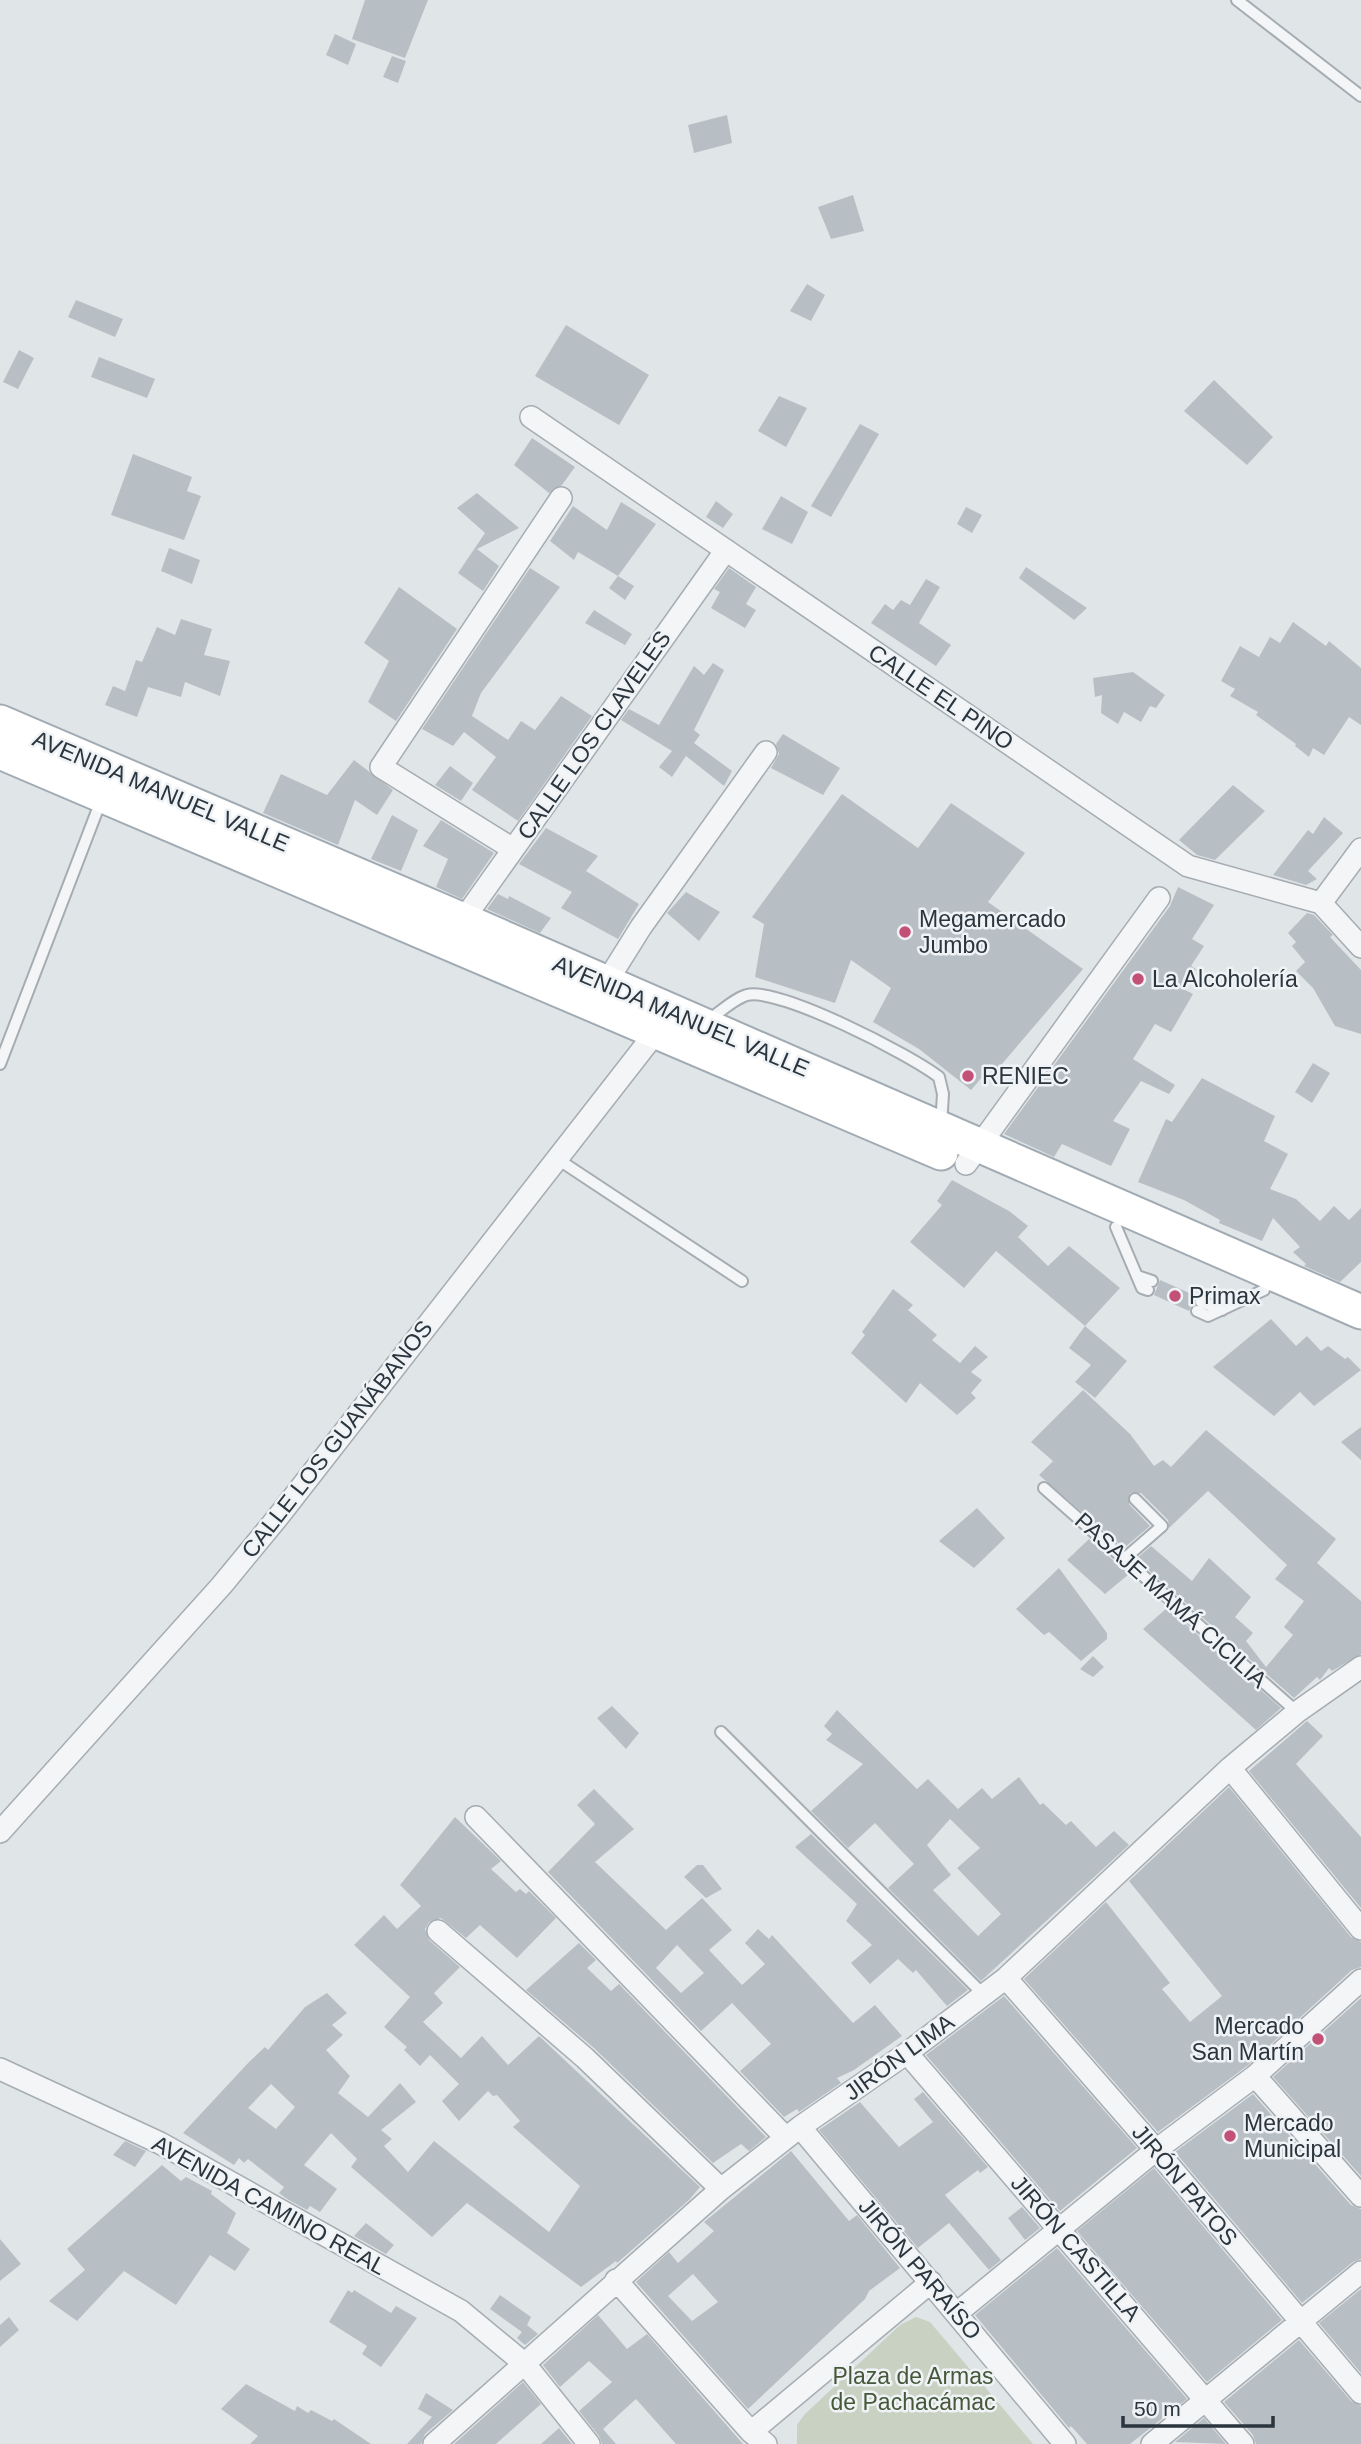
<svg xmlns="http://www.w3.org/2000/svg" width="1361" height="2444" viewBox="0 0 1361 2444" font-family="Helvetica,sans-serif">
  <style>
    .green { fill: #c9d1c2 }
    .building { fill: #b8bfc4; fill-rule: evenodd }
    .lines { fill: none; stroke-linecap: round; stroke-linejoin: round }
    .service-casing { stroke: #a6adb2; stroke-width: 14 }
    .minor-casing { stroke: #a6adb2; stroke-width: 24 }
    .primary-casing { stroke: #a1abb3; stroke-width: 37 }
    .service { stroke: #f3f5f7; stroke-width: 10 }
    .minor { stroke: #f3f5f7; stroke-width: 21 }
    .primary { stroke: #fff; stroke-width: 33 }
    .poi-dot { fill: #c25077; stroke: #f0f3f6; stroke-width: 2.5 }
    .labels { text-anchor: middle; stroke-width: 5; stroke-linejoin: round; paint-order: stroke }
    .street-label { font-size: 23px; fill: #2a353e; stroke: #f0f3f6 }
    .poi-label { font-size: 23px; fill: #2a353e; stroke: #f0f3f6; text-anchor: start }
    .park-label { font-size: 23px; fill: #455839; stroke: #f0f3f6 }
  </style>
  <rect width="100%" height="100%" fill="#e0e5e8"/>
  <!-- green -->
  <path class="green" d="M 916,2317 L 930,2322 L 1033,2444 L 797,2444 L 797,2425 L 804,2415 L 900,2325 Z"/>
  <!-- building -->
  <path class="building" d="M 365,0 L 428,0 L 405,58 L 352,39 Z
    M 335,34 L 356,44 L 348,65 L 326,55 Z
    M 392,56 L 406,61 L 398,83 L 383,77 Z
    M 727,115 L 732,143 L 694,153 L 688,125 Z
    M 853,195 L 864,231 L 831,239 L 818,207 Z
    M 807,284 L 825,295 L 811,321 L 790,311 Z
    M 76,300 L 123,319 L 115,337 L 68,317 Z
    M 566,325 L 649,375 L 619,425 L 535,376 Z
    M 19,350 L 34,358 L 18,389 L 3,382 Z
    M 99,357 L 155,379 L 147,398 L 91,377 Z
    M 1214,380 L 1273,437 L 1247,465 L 1184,411 Z
    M 779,396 L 807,408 L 786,447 L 758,431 Z
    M 860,424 L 879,434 L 831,517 L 811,506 Z
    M 532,438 L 575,467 L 562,485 L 549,493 L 514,465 Z
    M 133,454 L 192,477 L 187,491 L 201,496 L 184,540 L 111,515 Z
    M 477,493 L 519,528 L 477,549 L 499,566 L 483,591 L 458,573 L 485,533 L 457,508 Z
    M 781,496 L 808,512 L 792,544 L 762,529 Z
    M 716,501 L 733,514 L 723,528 L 706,517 Z
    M 621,502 L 656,524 L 618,576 L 578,552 L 574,560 L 550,541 L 573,506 L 607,530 Z
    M 966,507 L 982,515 L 972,533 L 957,524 Z
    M 169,548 L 200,560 L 192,584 L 161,571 Z
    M 1026,567 L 1087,608 L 1074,620 L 1019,578 Z
    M 530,568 L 560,587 L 481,693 L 472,716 L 508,740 L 521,721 L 535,730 L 561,696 L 592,716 L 518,821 L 472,790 L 496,757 L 464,732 L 453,746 L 422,729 Z
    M 729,568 L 756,587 L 746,604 L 756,610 L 745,628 L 711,608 L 720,592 L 714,589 Z
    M 618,576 L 634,586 L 625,600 L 609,588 Z
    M 926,579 L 940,587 L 919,623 L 951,645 L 936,666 L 871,623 L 885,604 L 893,610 L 901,600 L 910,605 Z
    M 399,587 L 457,629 L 396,721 L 368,702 L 389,661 L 364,643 Z
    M 594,610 L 632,634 L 625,645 L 585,623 Z
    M 181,619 L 212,629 L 204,655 L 230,661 L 220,696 L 185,682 L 181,697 L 148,687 L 137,717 L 105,705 L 113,686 L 125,691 L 136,660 L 142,662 L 157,627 L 175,635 Z
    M 1293,622 L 1326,646 L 1329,641 L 1361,668 L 1361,725 L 1349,717 L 1324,755 L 1313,748 L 1309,757 L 1295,746 L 1296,744 L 1256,715 L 1258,712 L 1230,696 L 1235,689 L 1221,681 L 1240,646 L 1259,657 L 1270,637 L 1280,643 Z
    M 713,663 L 724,670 L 694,730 L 700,735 L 694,743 L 732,771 L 724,786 L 686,756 L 672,777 L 659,767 L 672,751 L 621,720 L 629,709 L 659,725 L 694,666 L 704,675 Z
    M 1133,672 L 1165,695 L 1156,708 L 1150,706 L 1141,722 L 1124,712 L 1118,724 L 1101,713 L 1102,695 L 1095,697 L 1093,678 Z
    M 783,734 L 840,768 L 823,795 L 771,768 L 779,754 L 776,744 Z
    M 354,760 L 393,790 L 377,815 L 355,800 L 338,845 L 263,813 L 281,774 L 327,795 Z
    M 450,766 L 473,783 L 461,801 L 435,785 Z
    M 1233,785 L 1265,811 L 1215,860 L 1197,855 L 1179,840 Z
    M 842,794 L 918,848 L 951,803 L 1025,853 L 988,902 L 1083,969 L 996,1071 L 991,1067 L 971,1090 L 919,1049 L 873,1022 L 891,988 L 851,960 L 835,1003 L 755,977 L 764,924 L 752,917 Z
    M 392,815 L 418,830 L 401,871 L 371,859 Z
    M 1324,817 L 1343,833 L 1308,871 L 1317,879 L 1306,885 L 1273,875 L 1308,830 L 1313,834 Z
    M 441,820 L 494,853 L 462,899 L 436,887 L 448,859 L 423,846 Z
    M 546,828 L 598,856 L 586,871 L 639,904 L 618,939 L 561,908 L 572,892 L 519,864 Z
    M 1178,887 L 1214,905 L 1192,939 L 1204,946 L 1191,966 L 1196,969 L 1183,989 L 1193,994 L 1171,1032 L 1155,1024 L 1133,1059 L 1175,1085 L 1169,1094 L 1141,1081 L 1113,1121 L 1130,1129 L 1111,1166 L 1062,1144 L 1054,1157 L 1004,1134 L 1170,906 Z
    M 686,892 L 720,912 L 699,941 L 667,913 Z
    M 498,894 L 508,899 L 509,896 L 551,918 L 540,933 L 487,909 Z
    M 1307,913 L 1314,915 L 1333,935 L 1330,937 L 1361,970 L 1361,1034 L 1335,1026 L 1313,988 L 1296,971 L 1305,962 L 1292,946 L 1296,942 L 1288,933 Z
    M 1313,1063 L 1330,1073 L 1312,1103 L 1295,1092 Z
    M 1202,1078 L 1275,1116 L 1264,1141 L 1288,1154 L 1270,1189 L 1296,1199 L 1320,1221 L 1334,1206 L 1349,1220 L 1361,1208 L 1361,1262 L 1340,1282 L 1304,1266 L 1306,1264 L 1293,1252 L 1300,1247 L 1273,1218 L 1262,1241 L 1219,1223 L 1220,1220 L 1184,1200 L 1138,1182 L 1166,1119 L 1172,1122 Z
    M 952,1180 L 1009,1211 L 1028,1226 L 1018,1237 L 1048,1266 L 1069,1246 L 1120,1288 L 1085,1326 L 996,1251 L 964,1288 L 910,1242 L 942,1205 L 937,1201 Z
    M 1160,1280 L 1196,1296 L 1189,1311 L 1154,1295 Z
    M 893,1289 L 913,1305 L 908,1310 L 937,1335 L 932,1340 L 960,1363 L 975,1346 L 988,1357 L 971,1372 L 982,1380 L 971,1393 L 976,1398 L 957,1415 L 920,1383 L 906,1403 L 851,1353 L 865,1335 L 862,1332 Z
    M 1271,1319 L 1296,1346 L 1307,1336 L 1321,1351 L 1328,1346 L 1345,1359 L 1348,1357 L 1361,1370 L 1314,1406 L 1300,1392 L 1274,1416 L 1213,1367 Z
    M 1085,1326 L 1127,1361 L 1095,1398 L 1075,1382 L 1091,1365 L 1069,1348 Z
    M 1083,1390 L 1130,1434 L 1154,1466 L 1163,1460 L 1171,1467 L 1206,1430 L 1336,1539 L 1317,1563 L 1361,1601 L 1361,1654 L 1332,1671 L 1329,1668 L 1320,1680 L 1317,1677 L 1294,1698 L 1136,1559 L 1151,1546 L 1192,1581 L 1209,1558 L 1251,1597 L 1235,1617 L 1253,1633 L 1246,1641 L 1266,1667 L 1293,1635 L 1284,1627 L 1304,1601 L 1275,1579 L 1287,1565 L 1208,1491 L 1169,1528 L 1168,1520 L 1141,1493 L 1130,1493 L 1129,1504 L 1150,1526 L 1124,1548 L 1039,1475 L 1053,1461 L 1031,1442 Z
    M 1361,1427 L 1361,1460 L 1341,1442 Z
    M 977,1508 L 1005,1538 L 974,1568 L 939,1541 Z
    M 1089,1539 L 1129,1574 L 1105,1594 L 1067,1560 Z
    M 1059,1568 L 1107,1633 L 1107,1639 L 1081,1661 L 1049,1632 L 1044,1635 L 1016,1609 Z
    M 1167,1608 L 1281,1708 L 1256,1730 L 1143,1629 Z
    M 1093,1656 L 1104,1667 L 1093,1677 L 1080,1669 Z
    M 612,1706 L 639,1733 L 626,1749 L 597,1718 Z
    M 837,1710 L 917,1789 L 928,1779 L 958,1809 L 982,1788 L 992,1799 L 1019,1777 L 1040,1805 L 1043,1803 L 1066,1825 L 1071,1821 L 1096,1847 L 1114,1831 L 1129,1845 L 981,1981 L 888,1888 L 914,1864 L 875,1823 L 848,1848 L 811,1811 L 863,1764 L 826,1740 L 832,1734 L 824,1726 ZM 950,1819 L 980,1848 L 957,1868 L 1001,1914 L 978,1936 L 933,1890 L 951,1875 L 927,1845 Z
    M 1307,1721 L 1323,1736 L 1296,1764 L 1361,1837 L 1361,1908 L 1249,1771 Z
    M 1229,1787 L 1351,1937 L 1361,1942 L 1361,1967 L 1352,1970 L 1247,2066 L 1158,2132 L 1024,1979 L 1106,1902 L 1170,1983 L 1162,1989 L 1190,2022 L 1222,1996 L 1129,1881 Z
    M 594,1789 L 634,1829 L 595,1862 L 666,1930 L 702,1898 L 732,1930 L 709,1950 L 742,1985 L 765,1964 L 745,1943 L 758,1929 L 769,1939 L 772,1935 L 853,2023 L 875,2005 L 902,2036 L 854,2070 L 837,2078 L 841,2083 L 799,2112 L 797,2109 L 784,2117 L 740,2071 L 771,2044 L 732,2003 L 701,2031 L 548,1872 L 595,1824 L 577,1805 ZM 677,1945 L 704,1973 L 681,1993 L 656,1968 Z
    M 455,1817 L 501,1861 L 491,1869 L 516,1892 L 520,1889 L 526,1894 L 529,1891 L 556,1918 L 517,1958 L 480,1925 L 466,1938 L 441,1918 L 429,1922 L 425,1929 L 429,1940 L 460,1967 L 434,1993 L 443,2003 L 423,2022 L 461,2058 L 482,2036 L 508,2065 L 539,2036 L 700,2187 L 689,2200 L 617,2263 L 616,2261 L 581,2287 L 467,2203 L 432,2237 L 351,2167 L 357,2159 L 331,2133 L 304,2165 L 337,2189 L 320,2212 L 310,2206 L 307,2210 L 287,2199 L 279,2193 L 284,2187 L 248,2159 L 244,2163 L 239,2158 L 234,2165 L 183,2133 L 249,2062 L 265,2047 L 268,2050 L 305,2007 L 327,1993 L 347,2013 L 332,2025 L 343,2035 L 326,2050 L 350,2076 L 338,2093 L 368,2117 L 400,2083 L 416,2102 L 381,2130 L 392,2139 L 384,2146 L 408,2172 L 434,2141 L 549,2232 L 580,2186 L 513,2127 L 520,2121 L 497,2095 L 493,2096 L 488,2091 L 459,2121 L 442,2101 L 459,2084 L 430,2055 L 420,2066 L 404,2050 L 407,2047 L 384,2027 L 410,1997 L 354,1945 L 384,1915 L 397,1929 L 421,1906 L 400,1885 ZM 271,2084 L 295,2107 L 276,2129 L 248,2108 Z
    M 811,1834 L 968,1990 L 947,2006 L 916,1970 L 913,1973 L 898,1959 L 870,1984 L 851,1963 L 872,1945 L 846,1921 L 857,1904 L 795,1847 Z
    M 697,1865 L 703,1865 L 722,1889 L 706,1898 L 684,1877 Z
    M 579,1943 L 596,1960 L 587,1968 L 611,1991 L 619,1984 L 766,2137 L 749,2151 L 741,2144 L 713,2163 L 594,2048 L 526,1990 Z
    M 1004,1996 L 1137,2148 L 1060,2211 L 926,2055 Z
    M 1361,1998 L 1361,2176 L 1273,2077 Z
    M 923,2092 L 988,2167 L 980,2173 L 978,2170 L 945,2195 L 1001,2260 L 989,2270 L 949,2223 L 918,2248 L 819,2130 L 860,2102 L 899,2147 L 933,2122 L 914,2099 Z
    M 1253,2094 L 1351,2205 L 1361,2209 L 1361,2259 L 1353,2262 L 1302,2303 L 1175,2152 Z
    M 125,2141 L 146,2151 L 135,2167 L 113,2155 Z
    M 791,2151 L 849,2221 L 857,2215 L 900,2268 L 869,2291 L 865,2299 L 748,2409 L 636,2282 L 669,2252 L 678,2263 L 714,2231 L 704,2222 ZM 693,2274 L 718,2302 L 692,2321 L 668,2296 Z
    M 162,2165 L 181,2181 L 186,2177 L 212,2191 L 211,2194 L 236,2213 L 227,2233 L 250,2249 L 235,2271 L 210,2255 L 176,2305 L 124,2271 L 77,2321 L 49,2301 L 85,2270 L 67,2249 Z
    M 1154,2168 L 1282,2320 L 1207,2382 L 1077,2231 Z
    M 1022,2207 L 1040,2228 L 1025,2240 L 1008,2218 Z
    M 366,2223 L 394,2245 L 386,2254 L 354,2236 Z
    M 0,2239 L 21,2264 L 0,2281 Z
    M 1057,2248 L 1187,2399 L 1130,2444 L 1087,2444 L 1071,2426 L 1069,2428 L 975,2315 Z
    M 1361,2289 L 1361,2373 L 1319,2323 Z
    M 348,2290 L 352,2293 L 354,2290 L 391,2313 L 396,2306 L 417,2318 L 381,2367 L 362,2354 L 367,2346 L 329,2322 Z
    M 500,2295 L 531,2317 L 527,2325 L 538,2334 L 525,2345 L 517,2338 L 522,2332 L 490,2309 Z
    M 598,2315 L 627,2349 L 647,2334 L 743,2444 L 676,2444 L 636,2399 L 603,2429 L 616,2444 L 602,2444 L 599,2436 L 579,2411 L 612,2382 L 589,2361 L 560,2387 L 543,2365 Z
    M 9,2317 L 19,2330 L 0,2347 L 0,2325 Z
    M 1299,2340 L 1351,2401 L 1361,2406 L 1361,2444 L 1256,2444 L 1253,2435 L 1224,2402 Z
    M 523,2382 L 541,2404 L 496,2444 L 454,2444 Z
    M 246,2384 L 295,2411 L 297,2406 L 308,2413 L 311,2410 L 332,2421 L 334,2419 L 371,2444 L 250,2444 L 258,2436 L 221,2409 Z
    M 426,2393 L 453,2410 L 425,2434 L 421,2444 L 407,2444 L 432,2417 L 418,2409 Z
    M 1204,2418 L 1226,2444 L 1175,2442 Z
    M 559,2428 L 572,2444 L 541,2444 Z"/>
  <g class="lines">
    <defs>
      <path id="service" d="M 1237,0 L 1361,96
        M 706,1022 C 718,1014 733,999 747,995 C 779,987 911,1055 939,1077 L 943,1094 L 941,1126
        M 0,1064 L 102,798
        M 556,1158 L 742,1281
        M 1116,1227 L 1142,1288 L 1148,1290
        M 1137,1276 L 1152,1281
        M 1201,1302 L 1222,1310
        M 1197,1311 L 1208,1316 L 1264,1290
        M 1044,1488 L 1297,1712
        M 1124,1559 L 1162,1526 L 1135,1499
        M 721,1732 L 984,1995"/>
      <path id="minor" d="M 531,417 L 1188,866 L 1321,903 L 1361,947
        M 513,849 L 381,767 L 561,498
        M 1321,903 L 1361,849
        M 463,920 L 726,550
        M 606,983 L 641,927 L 766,752
        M 966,1164 L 1159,898
        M 1230,1768 L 1361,1929
        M 476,1817 L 786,2138
        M 0,1832 L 222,1585 L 278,1517 L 656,1032
        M 438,1931 L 585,2058 L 721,2189
        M 1006,1978 L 1156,2150 L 1361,2393
        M 907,2053 L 1243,2444
        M 0,2069 L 160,2143 L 461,2311 L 525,2364 L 589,2444
        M 1255,2076 L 1361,2196
        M 800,2127 L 1065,2444
        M 616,2280 L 751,2432 L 766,2444
        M 957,2313 L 1156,2150 L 1255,2076 L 1361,1980
        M 751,2432 L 931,2282
        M 434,2444 L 721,2189 L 800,2127 L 907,2053 L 1006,1978 L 1230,1768 L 1297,1712 L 1361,1667
        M 1152,2444 L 1361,2272"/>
      <path id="primary" d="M 0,722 L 463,920 L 1361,1312
        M 0,752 L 941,1153"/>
    </defs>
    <!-- service casing -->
    <use href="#service" class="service-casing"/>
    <!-- minor casing -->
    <use href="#minor" class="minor-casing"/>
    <!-- primary casing -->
    <use href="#primary" class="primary-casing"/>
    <!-- service -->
    <use href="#service" class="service"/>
    <!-- minor -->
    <use href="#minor" class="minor"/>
    <!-- primary -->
    <use href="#primary" class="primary"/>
  </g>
  <!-- markers -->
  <g class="poi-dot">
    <circle cx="905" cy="932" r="7"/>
    <circle cx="1138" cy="979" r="7"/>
    <circle cx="968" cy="1076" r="7"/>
    <circle cx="1175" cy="1296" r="7"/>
    <circle cx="1318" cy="2039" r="7"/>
    <circle cx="1230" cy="2136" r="7"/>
  </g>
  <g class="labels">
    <!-- street labels -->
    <g class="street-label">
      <text transform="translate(941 697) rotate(34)" y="8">CALLE EL PINO</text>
      <text transform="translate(594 735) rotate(-55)" y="8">CALLE LOS CLAVELES</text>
      <text transform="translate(161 791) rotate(23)" y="8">AVENIDA MANUEL VALLE</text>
      <text transform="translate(681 1016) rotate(23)" y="8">AVENIDA MANUEL VALLE</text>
      <text transform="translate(337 1439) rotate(-52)" y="8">CALLE LOS GUANÁBANOS</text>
      <text transform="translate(1171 1600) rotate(42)" y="8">PASAJE MAMÁ CICILIA</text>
      <text transform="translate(899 2057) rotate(-36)" y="8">JIRÓN LIMA</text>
      <text transform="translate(1185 2185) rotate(50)" y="8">JIRÓN PATOS</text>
      <text transform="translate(269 2205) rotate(29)" y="8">AVENIDA CAMINO REAL</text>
      <text transform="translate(1076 2248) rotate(49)" y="8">JIRÓN CASTILLA</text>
      <text transform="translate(920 2269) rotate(50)" y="8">JIRÓN PARAÍSO</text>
    </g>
    <!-- poi labels -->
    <g class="poi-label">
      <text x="919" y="927">Megamercado<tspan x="919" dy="26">Jumbo</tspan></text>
      <text x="1152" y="987">La Alcoholería</text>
      <text x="982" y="1084">RENIEC</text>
      <text x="1189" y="1304">Primax</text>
      <text x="1304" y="2034" text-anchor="end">Mercado<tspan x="1304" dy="26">San Martín</tspan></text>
      <text x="1244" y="2131">Mercado<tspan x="1244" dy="26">Municipal</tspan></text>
    </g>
    <!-- park labels -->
    <g class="park-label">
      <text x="913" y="2384">Plaza de Armas<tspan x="913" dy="26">de Pachacámac</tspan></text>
    </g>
  </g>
  <!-- scale -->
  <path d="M1123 2416v10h150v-10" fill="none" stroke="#2a353e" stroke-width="3.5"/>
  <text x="1134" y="2416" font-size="21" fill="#2a353e" stroke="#f0f3f6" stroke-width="5" paint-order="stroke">50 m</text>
</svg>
